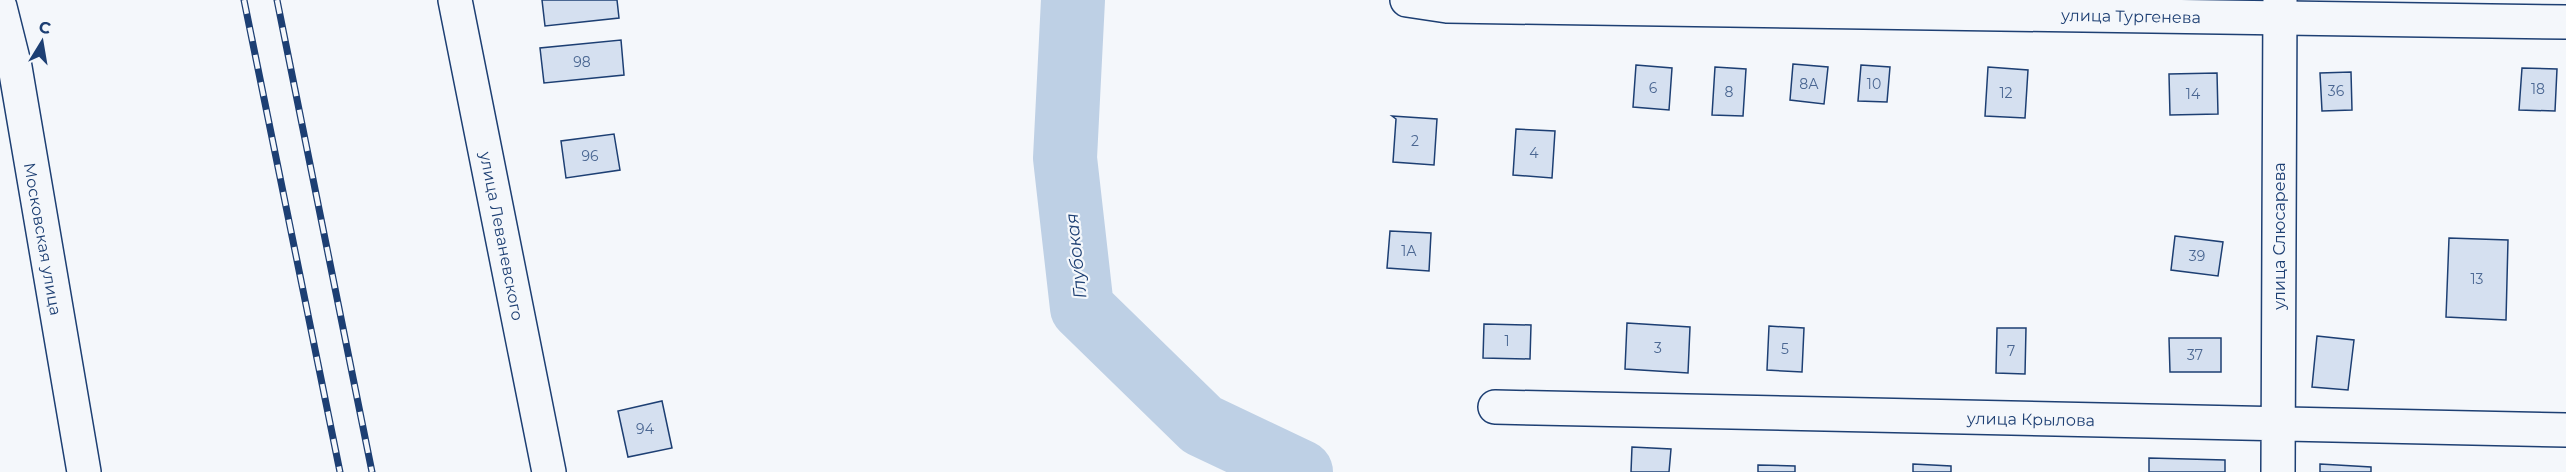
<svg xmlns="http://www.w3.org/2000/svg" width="2566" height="472" viewBox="0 0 2566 472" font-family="Montserrat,sans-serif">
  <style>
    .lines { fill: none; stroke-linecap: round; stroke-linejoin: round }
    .river { stroke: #bed0e5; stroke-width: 64 }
    .building { fill: #d5e0f0; stroke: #1d3f73; stroke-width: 1.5 }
    .minor-casing { stroke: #1d3f73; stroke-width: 36 }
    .major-casing { stroke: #1d3f73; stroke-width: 36 }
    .minor { stroke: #f4f7fb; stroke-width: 33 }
    .major { stroke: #f4f7fb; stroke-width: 33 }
    .rail-casing { stroke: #1d3f73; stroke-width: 7 }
    .rail { stroke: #f4f7fb; stroke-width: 4.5; stroke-dasharray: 14; stroke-linecap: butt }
    .labels { text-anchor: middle; stroke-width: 4.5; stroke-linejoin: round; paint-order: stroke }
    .number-label { font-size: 14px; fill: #4b6792 }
    .street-label { font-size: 16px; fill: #1d3f73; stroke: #f4f7fb }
    .water-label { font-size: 18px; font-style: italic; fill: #1d3f73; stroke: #f4f7fb }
  </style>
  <rect width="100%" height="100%" fill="#f4f7fb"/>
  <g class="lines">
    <!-- river -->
    <path class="river" d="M 1073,0 L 1065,158 L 1082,308 L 1202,425 L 1301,472"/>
  </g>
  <!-- building -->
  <path class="building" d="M 542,0 L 617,0 L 619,18 L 545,26 Z
    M 621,40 L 624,75 L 544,83 L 540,48 Z
    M 1793,64 L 1828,67 L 1824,104 L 1790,100 Z
    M 1636,65 L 1672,68 L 1669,110 L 1633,107 Z
    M 1861,65 L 1890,67 L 1887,102 L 1858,101 Z
    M 1715,67 L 1746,69 L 1743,116 L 1712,115 Z
    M 1988,67 L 2028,70 L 2025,118 L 1985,116 Z
    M 2522,68 L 2557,69 L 2555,111 L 2519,110 Z
    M 2351,72 L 2352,110 L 2322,111 L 2320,73 Z
    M 2217,73 L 2218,114 L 2170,115 L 2169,74 Z
    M 1392,116 L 1437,119 L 1434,165 L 1393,162 L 1396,119 Z
    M 1516,129 L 1555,131 L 1552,178 L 1513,175 Z
    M 614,134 L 620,170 L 566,178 L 561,141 Z
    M 1390,231 L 1431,233 L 1429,271 L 1387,268 Z
    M 2175,236 L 2223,242 L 2218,276 L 2171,270 Z
    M 2449,238 L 2508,240 L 2506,320 L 2446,317 Z
    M 1627,323 L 1690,327 L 1688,373 L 1625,369 Z
    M 1484,324 L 1531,325 L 1530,359 L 1483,358 Z
    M 1769,326 L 1804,328 L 1802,372 L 1767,370 Z
    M 1997,328 L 2026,328 L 2025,374 L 1996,373 Z
    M 2317,336 L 2354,340 L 2348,390 L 2312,387 Z
    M 2169,338 L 2221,338 L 2221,372 L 2170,372 Z
    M 662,401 L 672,448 L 628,457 L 618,411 Z
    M 1632,447 L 1671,449 L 1669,472 L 1631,472 Z
    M 2149,458 L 2225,460 L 2225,472 L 2149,472 Z
    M 1913,464 L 1951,466 L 1951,472 L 1913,472 Z
    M 2320,464 L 2371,467 L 2371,472 L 2320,472 Z
    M 1758,465 L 1795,466 L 1795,472 L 1758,472 Z"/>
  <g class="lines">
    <defs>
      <path id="minor" d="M 455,0 L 549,472
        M 1495,407 L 2566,430
        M 2278,472 L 2280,0"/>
      <path id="major" d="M 1407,0 L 1447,6 L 2566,22
        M 0,7 L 15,67 L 84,472"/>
    </defs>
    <!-- minor casing -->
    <use href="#minor" class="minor-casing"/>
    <!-- major casing -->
    <use href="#major" class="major-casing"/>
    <!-- minor -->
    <use href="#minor" class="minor"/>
    <!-- major -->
    <use href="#major" class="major"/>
    <defs>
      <path id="rail" d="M 244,0 L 340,472
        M 277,0 L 372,472"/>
    </defs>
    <!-- rail casing -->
    <use href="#rail" class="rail-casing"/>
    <!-- rail -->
    <use href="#rail" class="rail"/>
  </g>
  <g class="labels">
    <!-- number labels -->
    <g class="number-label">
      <text x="582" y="67">98</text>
      <text x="1809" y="89">8А</text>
      <text x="1874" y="89">10</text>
      <text x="1653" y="93">6</text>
      <text x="2538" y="94">18</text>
      <text x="2336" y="96">36</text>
      <text x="1729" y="97">8</text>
      <text x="2006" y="98">12</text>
      <text x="2193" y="99">14</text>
      <text x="1415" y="146">2</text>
      <text x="1534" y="158">4</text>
      <text x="590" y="161">96</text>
      <text x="1409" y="256">1А</text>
      <text x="2197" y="261">39</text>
      <text x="2477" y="284">13</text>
      <text x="1507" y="346">1</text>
      <text x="1658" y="353">3</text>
      <text x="1785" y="354">5</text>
      <text x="2011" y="356">7</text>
      <text x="2195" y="360">37</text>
      <text x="645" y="434">94</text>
    </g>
    <!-- street labels -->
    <g class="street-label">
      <text transform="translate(2131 16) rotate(1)" y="6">улица Тургенева</text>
      <text transform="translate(502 236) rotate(79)" y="6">улица Леваневского</text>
      <text transform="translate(2279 236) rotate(-90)" y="6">улица Слюсарева</text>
      <text transform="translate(43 239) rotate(80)" y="6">Московская улица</text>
      <text transform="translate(2031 419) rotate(1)" y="6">улица Крылова</text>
    </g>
    <!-- water labels -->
    <g class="water-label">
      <text transform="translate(1076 256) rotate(-96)" y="6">Глубокая</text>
    </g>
  </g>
  <!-- north arrow -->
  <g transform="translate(42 42) rotate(11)" stroke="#f4f7fb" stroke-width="4.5" paint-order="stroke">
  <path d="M0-4.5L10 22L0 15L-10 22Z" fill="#1d3f73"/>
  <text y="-9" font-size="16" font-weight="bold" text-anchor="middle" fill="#1d3f73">С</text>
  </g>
</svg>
